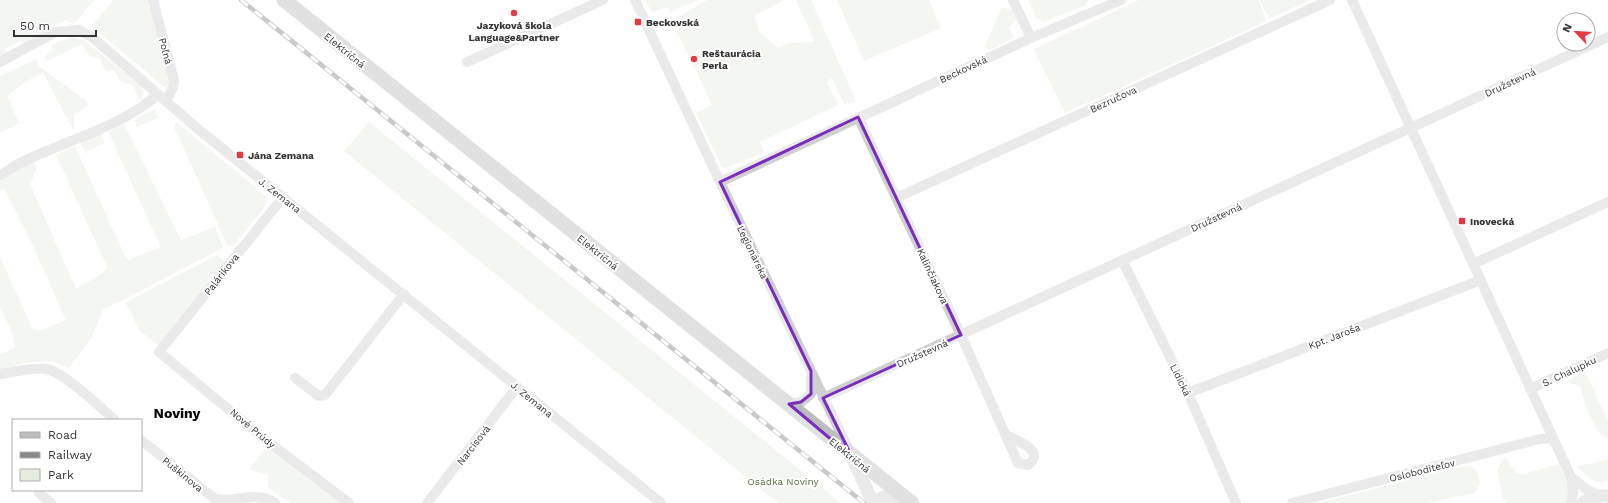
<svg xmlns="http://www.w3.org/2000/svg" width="1608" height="503" viewBox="0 0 1608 503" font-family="'Work Sans',sans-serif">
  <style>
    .green { fill: #e6ecdf }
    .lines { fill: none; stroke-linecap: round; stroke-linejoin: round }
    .minor { stroke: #d0d0d0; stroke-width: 10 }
    .tertiary { stroke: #d0d0d0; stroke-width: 13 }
    .secondary { stroke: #bdbdbd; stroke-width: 15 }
    .rail-casing { stroke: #888; stroke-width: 4.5 }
    .rail { stroke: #fff; stroke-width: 3; stroke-dasharray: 9; stroke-linecap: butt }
    .marked { fill: none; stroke: #7b2cbf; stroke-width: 3; stroke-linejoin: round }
    .poi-dot { fill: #e63946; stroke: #fff; stroke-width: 1.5 }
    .labels { text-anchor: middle; stroke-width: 4; stroke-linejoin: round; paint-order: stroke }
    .poi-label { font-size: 10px; font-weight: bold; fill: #333; stroke: #fff; text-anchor: start }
    .street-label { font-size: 10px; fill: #333; stroke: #fff }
    .park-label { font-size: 10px; fill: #56703f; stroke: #fff }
    .district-label { font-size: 14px; font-weight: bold; fill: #000; stroke: #fff }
  </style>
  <rect width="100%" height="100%" fill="#fff"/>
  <!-- green -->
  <path class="green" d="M 0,0 L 94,0 L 74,24 L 66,20 L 46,30 L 43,35 L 27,45 L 20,41 L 4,49 L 8,53 L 0,56 Z
    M 113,0 L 150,0 L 171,79 L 166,88 L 95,29 L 94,24 Z
    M 645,0 L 698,0 L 671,12 L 668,7 L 652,12 Z
    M 707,0 L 784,0 L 754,16 L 760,33 L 778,48 L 788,43 L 815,42 L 796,0 L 811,0 L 856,101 L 844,104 L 832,78 L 827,82 L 838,105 L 760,142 L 764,152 L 725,168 L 722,166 L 696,113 L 712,105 L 672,21 Z
    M 837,0 L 929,0 L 941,28 L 864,61 Z
    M 1028,0 L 1088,0 L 1086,5 L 1044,22 L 1036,17 Z
    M 1139,0 L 1258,0 L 1267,21 L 1065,113 L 1034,49 Z
    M 1260,0 L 1310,0 L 1269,19 Z
    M 1002,7 L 1023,13 L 1009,28 L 1014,37 L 991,50 L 984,48 Z
    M 71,37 L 84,40 L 139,84 L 144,93 L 140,100 L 132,84 L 121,82 L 114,70 L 106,71 L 99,58 L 89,56 L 82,44 L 47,61 L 45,57 L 47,53 L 53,50 L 51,45 Z
    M 36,59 L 39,66 L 85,100 L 88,106 L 74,114 L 74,131 L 43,73 L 27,81 L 7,96 L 19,123 L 0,133 L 0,76 Z
    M 155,109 L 158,118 L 137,127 L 134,119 Z
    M 176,122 L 268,198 L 264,208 L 233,246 L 227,245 L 177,133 L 174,127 Z
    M 369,122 L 841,503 L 778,503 L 344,151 Z
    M 124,124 L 181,240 L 215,227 L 223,248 L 103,310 L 91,339 L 69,368 L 52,361 L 24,363 L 0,370 L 0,354 L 15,348 L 12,333 L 0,307 L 0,257 L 32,328 L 39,331 L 66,320 L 33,246 L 4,189 L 0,191 L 0,177 L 33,162 L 37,168 L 30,184 L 76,289 L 103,273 L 107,267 L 56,155 L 75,146 L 125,256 L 129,260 L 161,247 L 108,132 Z
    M 101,133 L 105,143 L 85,152 L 81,142 Z
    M 217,255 L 226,262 L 160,346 L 140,331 L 125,303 Z
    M 1582,373 L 1587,376 L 1608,420 L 1608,438 C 1594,437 1585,400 1580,387 L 1566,381 Z
    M 268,446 L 344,503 L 290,503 L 268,487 L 268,475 L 249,469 Z
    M 1505,456 L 1516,473 L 1524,474 L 1559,464 C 1566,478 1572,488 1567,503 L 1507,503 L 1503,499 L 1497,469 Z
    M 1608,460 L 1608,480 C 1596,486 1584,475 1578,466 Z
    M 1464,466 L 1472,467 L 1478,473 L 1480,484 L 1475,493 L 1428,503 L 1318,503 Z"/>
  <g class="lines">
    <!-- minor -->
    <path class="minor" d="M 153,0 L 174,80 L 173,87 L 166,101
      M 635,0 L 720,182 L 849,450
      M 1013,0 L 1031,38
      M 1352,0 L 1571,477 L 1573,493 L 1571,503
      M 0,62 L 55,32 L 79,30 L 92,37 L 198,129 L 661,503
      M 467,62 L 603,0
      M 858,117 L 961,335 L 1018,463 L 1028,465 C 1047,451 1017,441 1006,435
      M 0,175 C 7,172 12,167 18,164 C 61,142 123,127 158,94
      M 720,182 L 1031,38 L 1121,0
      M 283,197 L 159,352 L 267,441 L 349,503
      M 896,198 L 1330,0
      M 1122,260 L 1188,393 L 1236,503
      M 1473,264 L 1608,202
      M 0,374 C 15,372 31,367 46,369 C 63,371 101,408 115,420
      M 295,378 L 319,396 L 325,395 L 404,294
      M 1530,389 L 1608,353
      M 1188,393 L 1481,280
      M 823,398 L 1608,37
      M 789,404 L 801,402 L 811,394 L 811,377
      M 141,440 L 215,499 C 235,503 258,490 275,503
      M 1571,477 L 1586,489 L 1598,496
      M 39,493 L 51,503
      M 427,503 L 517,387
      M 1292,503 L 1540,439 L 1553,438"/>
    <!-- tertiary -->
    <path class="tertiary" d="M 852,457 L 873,503
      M 880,503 L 880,499 C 889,493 898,497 907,500
      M 1583,503 C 1591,497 1598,495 1608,496"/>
    <!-- secondary -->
    <path class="secondary" d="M 284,0 L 912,503"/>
    <defs>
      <path id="rail" d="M 241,0 L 864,503"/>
    </defs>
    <!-- rail casing -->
    <use href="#rail" class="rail-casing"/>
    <!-- rail -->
    <use href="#rail" class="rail"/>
  </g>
  <!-- marked area -->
  <path d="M0 0H1608V503H0ZM 858,117 L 961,335 L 823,398 L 852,457 L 789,404 L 801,402 L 811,394 L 811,371 L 720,182 Z" fill="#fff" fill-opacity=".55" fill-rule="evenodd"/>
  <path class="marked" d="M 858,117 L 961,335 L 823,398 L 852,457 L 789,404 L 801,402 L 811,394 L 811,371 L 720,182 Z"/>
  <!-- markers -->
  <g class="poi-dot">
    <circle cx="514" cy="13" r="4"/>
    <rect x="634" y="18" width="8" height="8" rx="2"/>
    <circle cx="694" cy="59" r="4"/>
    <rect x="236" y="151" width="8" height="8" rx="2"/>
    <rect x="1458" y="217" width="8" height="8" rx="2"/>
  </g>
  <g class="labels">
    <!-- poi labels -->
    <g class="poi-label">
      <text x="646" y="26">Beckovská</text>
      <text x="514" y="29" text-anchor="middle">Jazyková škola<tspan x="514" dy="12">Language&amp;Partner</tspan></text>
      <text x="702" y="57">Reštaurácia<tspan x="702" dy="12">Perla</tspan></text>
      <text x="248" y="159">Jána Zemana</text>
      <text x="1470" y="225">Inovecká</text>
    </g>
    <!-- street labels -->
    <g class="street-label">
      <text transform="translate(345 50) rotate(39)" y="4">Električná</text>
      <text transform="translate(166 51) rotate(75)" y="4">Poľná</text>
      <text transform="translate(963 69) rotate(-25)" y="4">Beckovská</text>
      <text transform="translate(1510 82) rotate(-25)" y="4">Družstevná</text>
      <text transform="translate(1113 99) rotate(-25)" y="4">Bezručova</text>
      <text transform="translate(280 195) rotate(38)" y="4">J. Zemana</text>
      <text transform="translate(1216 217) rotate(-25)" y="4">Družstevná</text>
      <text transform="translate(598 252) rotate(39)" y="4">Električná</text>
      <text transform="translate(753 252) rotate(64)" y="4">Legionárska</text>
      <text transform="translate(221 274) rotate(-52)" y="4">Palárikova</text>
      <text transform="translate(933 276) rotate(65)" y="4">Kalinčiakova</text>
      <text transform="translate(1334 336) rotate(-21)" y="4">Kpt. Jaroša</text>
      <text transform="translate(922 353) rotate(-24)" y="4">Družstevná</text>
      <text transform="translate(1569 371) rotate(-25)" y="4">S. Chalupku</text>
      <text transform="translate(1181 380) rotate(64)" y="4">Lidická</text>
      <text transform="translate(532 399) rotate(39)" y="4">J. Zemana</text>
      <text transform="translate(253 428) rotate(40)" y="4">Nové Prúdy</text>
      <text transform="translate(473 445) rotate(-52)" y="4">Narcisová</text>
      <text transform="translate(850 455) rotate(39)" y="4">Električná</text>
      <text transform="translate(1422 470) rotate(-14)" y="4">Osloboditeľov</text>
      <text transform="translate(183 474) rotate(39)" y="4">Puškinova</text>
    </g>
    <!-- park labels -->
    <g class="park-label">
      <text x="783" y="485">Osádka Noviny</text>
    </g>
    <!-- district labels -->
    <g class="district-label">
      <text x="177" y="418">Noviny</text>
    </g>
  </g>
  <!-- legend -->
  <rect x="12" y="419" width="130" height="72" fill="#ffffff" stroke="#adadad"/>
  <rect x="20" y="432" width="20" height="6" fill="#bdbdbd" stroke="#adadad"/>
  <text x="48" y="439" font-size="12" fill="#333333">Road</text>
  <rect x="20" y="452" width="20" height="6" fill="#888888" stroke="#adadad"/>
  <text x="48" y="459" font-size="12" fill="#333333">Railway</text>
  <rect x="20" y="469" width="20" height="12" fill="#e6ecdf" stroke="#adadad"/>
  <text x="48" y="479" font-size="12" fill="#333333">Park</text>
  <!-- north arrow -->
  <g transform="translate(1576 32) rotate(295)"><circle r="19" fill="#ffffff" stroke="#adadad"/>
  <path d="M0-3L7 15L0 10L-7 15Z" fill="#e63946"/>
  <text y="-6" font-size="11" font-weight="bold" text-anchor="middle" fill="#333333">N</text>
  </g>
  <!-- scale -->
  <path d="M14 30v6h82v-6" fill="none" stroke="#333333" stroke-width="2"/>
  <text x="20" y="30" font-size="12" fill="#333333" stroke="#ffffff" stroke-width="3" paint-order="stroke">50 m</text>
</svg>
